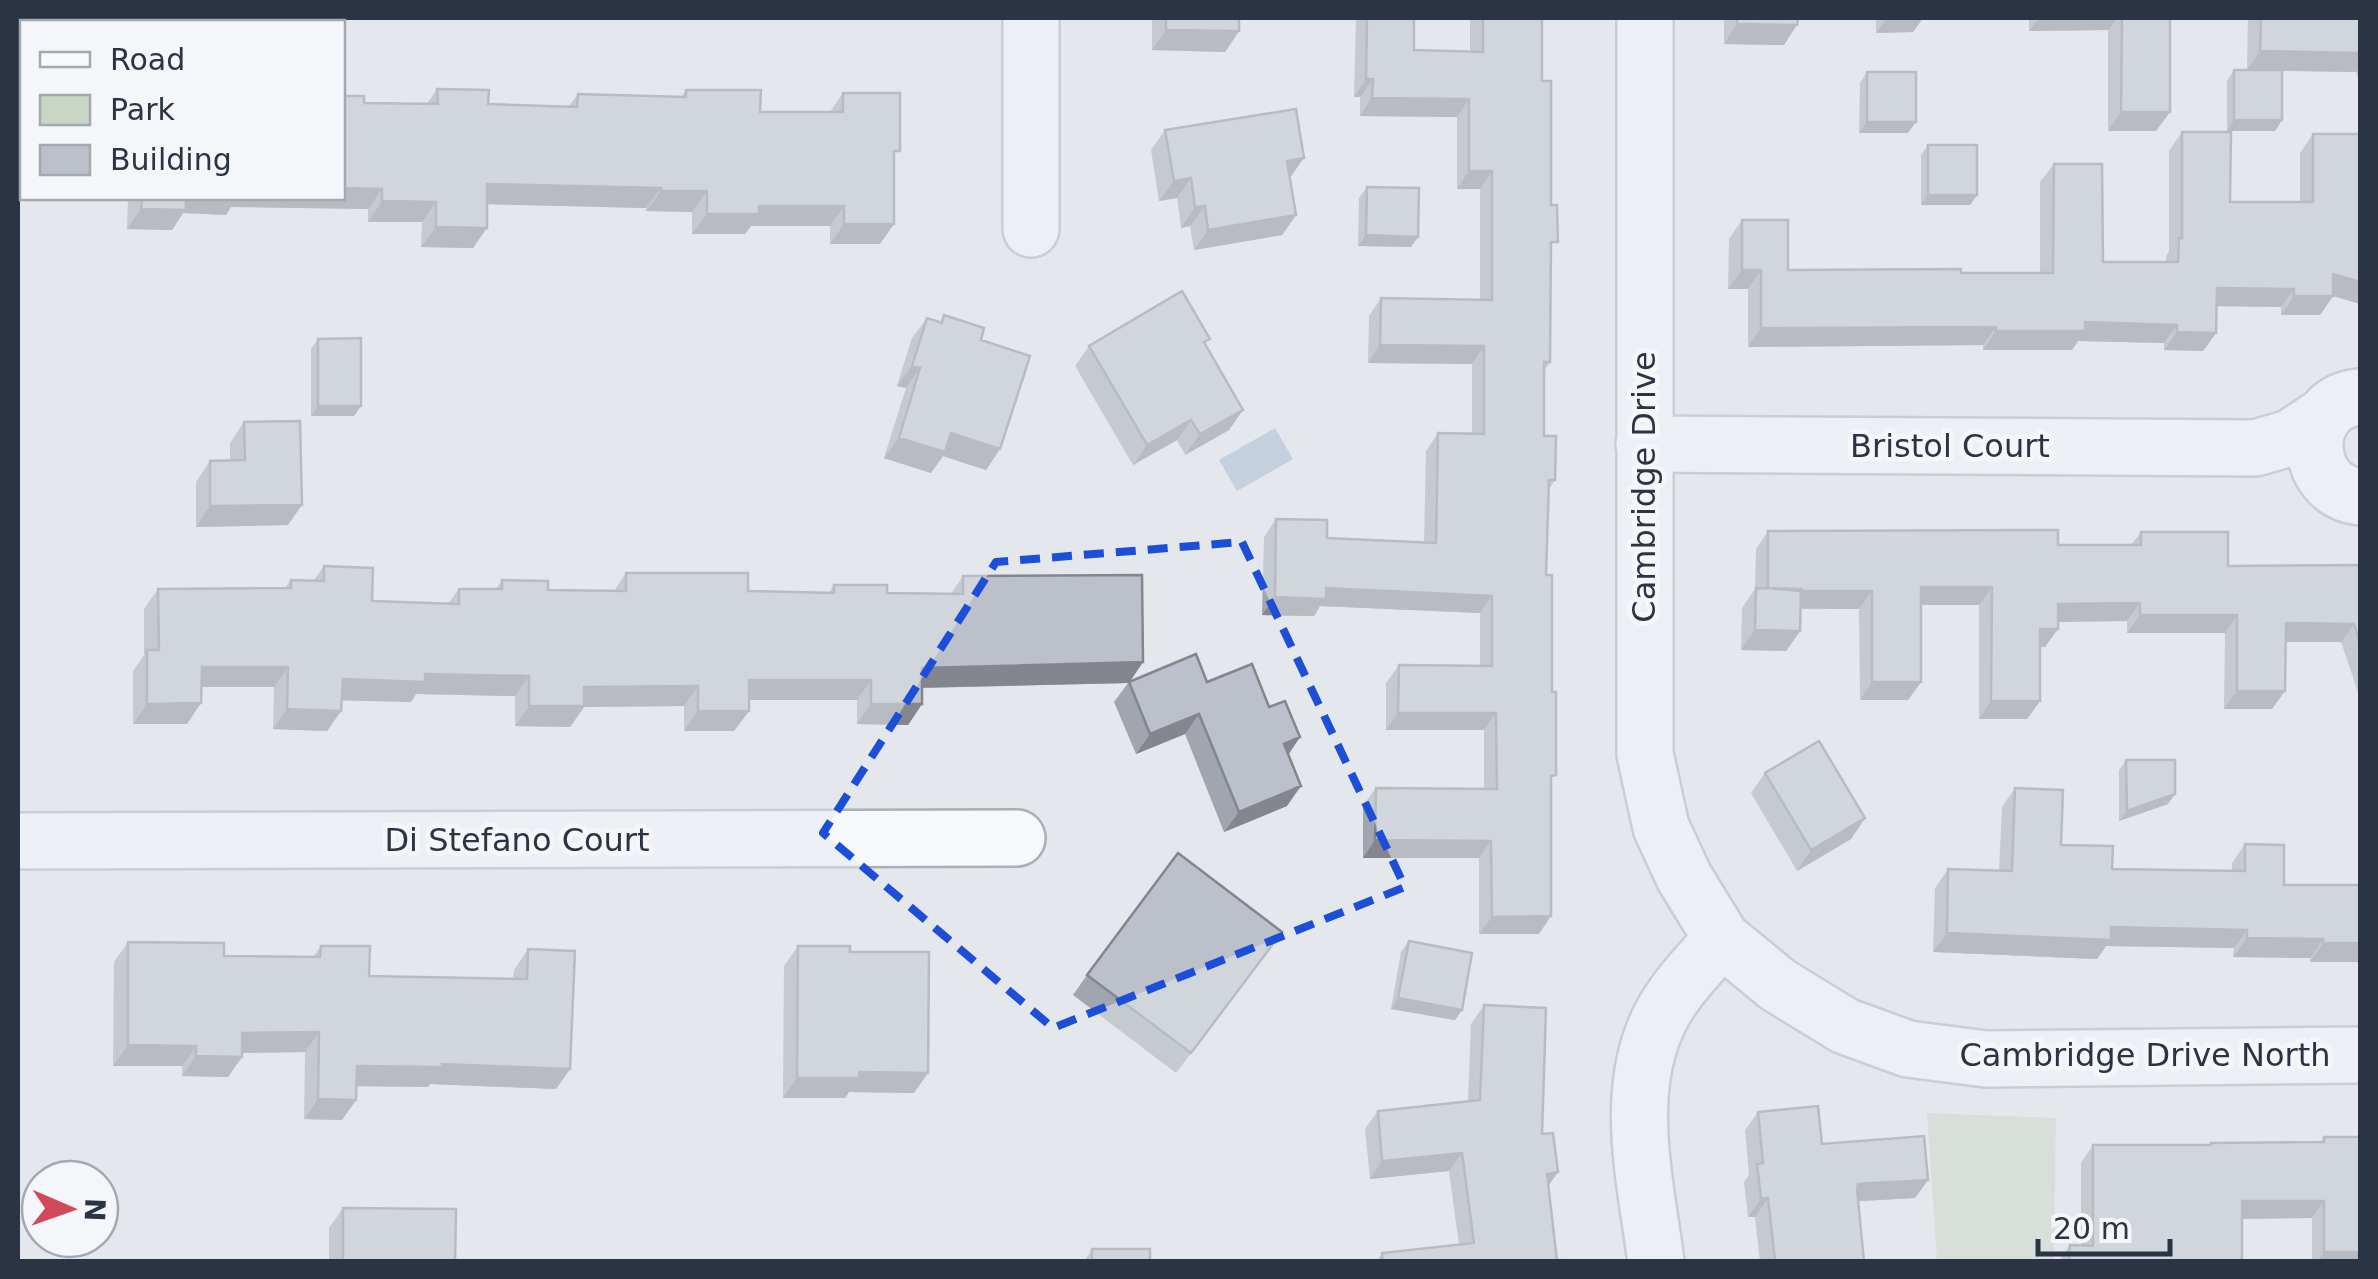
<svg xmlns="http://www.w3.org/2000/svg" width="2378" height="1279" viewBox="0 0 2378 1279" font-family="'DejaVu Sans',sans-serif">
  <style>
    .green { fill: #c9d6c5 }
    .water { fill: #9fb4cc }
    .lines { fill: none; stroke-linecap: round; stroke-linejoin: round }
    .minor-casing { stroke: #a9aeb7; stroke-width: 60 }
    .minor { stroke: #f7f8fa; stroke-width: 55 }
    .wall { fill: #a1a5ae }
    .shaded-wall { fill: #83868d }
    .building { fill: #bbc0ca; stroke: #83868d; stroke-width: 2.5 }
    .marked { fill: none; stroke: #1d4ed8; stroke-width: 8; stroke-dasharray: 20 12; stroke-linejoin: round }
    .labels { text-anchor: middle; stroke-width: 10; stroke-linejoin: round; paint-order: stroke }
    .street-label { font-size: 32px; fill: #2b3445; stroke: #f4f6f9 }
  </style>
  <rect width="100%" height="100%" fill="#e4e7ec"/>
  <!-- green -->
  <path class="green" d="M 1927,1113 L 2056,1118 L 2054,1261 L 1937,1261 Z"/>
  <!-- water -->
  <path class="water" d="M 1275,428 L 1293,459 L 1237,491 L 1219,460 Z"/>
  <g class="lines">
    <defs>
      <path id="minor" d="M 1645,18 L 1645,754 L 1661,827 L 1684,877 L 1722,939 L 1778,985 L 1845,1026 L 1908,1049 L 1986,1059 L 2360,1055
        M 1031,229 L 1031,18
        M 2360,397 C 2299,402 2301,490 2360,497
        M 1644,444 L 2255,448 L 2290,438 L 2325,415
        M 18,841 L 1017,838
        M 1656,1262 C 1645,1176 1618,1075 1672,998 C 1686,977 1705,958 1722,939"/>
    </defs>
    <!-- minor casing -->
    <use href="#minor" class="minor-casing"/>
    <!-- minor -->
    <use href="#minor" class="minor"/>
  </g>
  <!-- wall -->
  <path class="wall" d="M 1152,18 L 1239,18 L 1239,31 L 1225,52 L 1152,50 Z
    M 1356,18 L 1414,18 L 1414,50 L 1470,52 L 1470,18 L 1542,18 L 1542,81 L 1551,251 L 1550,362 L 1544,371 L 1544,436 L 1555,480 L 1549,489 L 1546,575 L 1551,783 L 1539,934 L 1479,934 L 1479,858 L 1363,858 L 1363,805 L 1376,788 L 1484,789 L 1484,730 L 1386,730 L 1386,683 L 1399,665 L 1480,666 L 1480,613 L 1320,606 L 1314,616 L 1262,615 L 1264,537 L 1276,519 L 1327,538 L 1424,543 L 1426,451 L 1438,433 L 1472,434 L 1472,364 L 1368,363 L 1369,316 L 1381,298 L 1480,300 L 1480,189 L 1457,189 L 1457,117 L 1360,116 L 1360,97 L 1354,97 Z
    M 1724,18 L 1798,18 L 1784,45 L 1724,44 Z
    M 1876,18 L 1923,18 L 1913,32 L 1876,33 Z
    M 2029,18 L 2172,18 L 2170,21 L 2156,131 L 2108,131 L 2108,30 L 2029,31 Z
    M 2248,18 L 2360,18 L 2360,83 L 2356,72 L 2282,71 L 2282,120 L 2275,131 L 2227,131 L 2227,81 L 2234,70 L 2247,70 Z
    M 1867,72 L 1908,133 L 1859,133 L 1860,83 Z
    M 437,89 L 488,104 L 569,106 L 578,94 L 682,96 L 686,90 L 760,112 L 830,112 L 843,93 L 894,160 L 894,224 L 880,244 L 830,244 L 830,226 L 751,226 L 745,234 L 692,234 L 692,212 L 646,211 L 646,208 L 487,204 L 473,248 L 421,247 L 422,222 L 368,222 L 368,209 L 231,207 L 226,215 L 183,213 L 172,230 L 127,229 L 128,198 L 342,198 L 364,103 L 427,104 Z
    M 1165,130 L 1290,178 L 1296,215 L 1282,235 L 1194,250 L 1190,226 L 1181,228 L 1177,198 L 1159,201 L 1151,150 Z
    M 2182,132 L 2230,202 L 2300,202 L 2300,153 L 2313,134 L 2360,304 L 2333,296 L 2320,315 L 2281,315 L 2281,307 L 2217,306 L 2216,333 L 2203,351 L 2164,350 L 2164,343 L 2078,341 L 2072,350 L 1983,350 L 1983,345 L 1748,347 L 1748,289 L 1728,289 L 1729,239 L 1742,220 L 1788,270 L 2040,273 L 2040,182 L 2054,164 L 2103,262 L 2166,262 L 2166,256 L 2169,252 L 2169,151 Z
    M 1928,145 L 1977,195 L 1970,205 L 1921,205 L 1921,155 Z
    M 1367,187 L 1411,247 L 1358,246 L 1359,198 Z
    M 944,315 L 1000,449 L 986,470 L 943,456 L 931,473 L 884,458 L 906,388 L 897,386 L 912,338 L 927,318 L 940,322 Z
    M 318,339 L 354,416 L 311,416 L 311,349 Z
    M 1206,345 L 1229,430 L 1185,455 L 1177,440 L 1133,465 L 1075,366 L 1089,346 Z
    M 244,422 L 288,525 L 196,527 L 196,482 L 210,461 L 230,461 L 230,443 Z
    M 1768,531 L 2058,545 L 2131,545 L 2141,532 L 2228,566 L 2360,565 L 2360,698 L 2341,642 L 2285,642 L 2272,709 L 2224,709 L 2225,633 L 2127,633 L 2127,621 L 2058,622 L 2045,647 L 2040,647 L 2040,701 L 2027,719 L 1979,719 L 1979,605 L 1921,605 L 1921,682 L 1908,700 L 1860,700 L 1859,609 L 1800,609 L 1800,631 L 1786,651 L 1741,650 L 1742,608 L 1755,589 L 1756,549 Z
    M 324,566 L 372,601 L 448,604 L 459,589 L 496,589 L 502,580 L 548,590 L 614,591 L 626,573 L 748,591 L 829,592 L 834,585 L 887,593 L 951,594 L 963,576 L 1143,662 L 1129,682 L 1207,682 L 1269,707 L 1300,737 L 1288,755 L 1287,806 L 1224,832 L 1185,734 L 1136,754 L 1114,702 L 1128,683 L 922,688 L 922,704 L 908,725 L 857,724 L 857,700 L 749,700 L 749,711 L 734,731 L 684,731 L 684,706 L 584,707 L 570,727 L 515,726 L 515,696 L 416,694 L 411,702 L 342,700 L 341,711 L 327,731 L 273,729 L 274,687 L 202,687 L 187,724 L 133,724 L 133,671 L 144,655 L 144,609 L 158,589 L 285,588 L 291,580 L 314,580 Z
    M 2126,760 L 2168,804 L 2119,821 L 2119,770 Z
    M 1765,773 L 1865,818 L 1851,839 L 1797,871 L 1751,793 Z
    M 2015,788 L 2061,845 L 2112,869 L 2232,871 L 2232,863 L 2245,844 L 2284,885 L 2360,885 L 2360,962 L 2310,962 L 2310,958 L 2233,957 L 2234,948 L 2106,946 L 2097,959 L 1933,952 L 1935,888 L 1948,869 L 1999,871 L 2002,807 Z
    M 1409,941 L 1462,1010 L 1455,1020 L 1391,1009 L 1401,952 Z
    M 128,942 L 224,956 L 313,957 L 321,946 L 369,976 L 513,978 L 514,970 L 528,949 L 570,1069 L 556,1089 L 430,1084 L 428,1087 L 356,1086 L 356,1100 L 342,1120 L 304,1119 L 305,1052 L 242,1053 L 228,1077 L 182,1076 L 182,1066 L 113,1066 L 114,962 Z
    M 798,946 L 850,952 L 914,1093 L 849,1092 L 845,1098 L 783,1098 L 784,966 Z
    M 1268,952 L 1176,1073 L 1073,995 L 1087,975 Z
    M 1484,1005 L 1558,1172 L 1548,1186 L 1557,1261 L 1563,1262 L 1376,1262 L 1382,1253 L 1459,1245 L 1449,1171 L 1370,1179 L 1365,1129 L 1378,1111 L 1468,1101 L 1471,1024 Z
    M 1758,1112 L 1822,1144 L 1928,1180 L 1915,1198 L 1858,1201 L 1864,1262 L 1760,1262 L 1755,1217 L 1748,1217 L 1744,1182 L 1749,1175 L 1745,1130 Z
    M 2324,1137 L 2360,1262 L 2312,1262 L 2312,1218 L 2242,1219 L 2242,1262 L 2058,1262 L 2070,1245 L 2081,1246 L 2081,1163 L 2093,1145 L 2208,1145 L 2211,1143 L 2321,1142 Z
    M 343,1208 L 455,1262 L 329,1262 L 329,1228 Z
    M 1092,1249 L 1150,1262 L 1084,1262 Z"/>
  <!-- shaded-wall -->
  <path class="shaded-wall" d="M 1887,18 L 1923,18 L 1913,32 L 1876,33 Z
    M 2039,18 L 2117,18 L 2108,30 L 2029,31 Z
    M 1737,24 L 1797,25 L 1784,45 L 1724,44 Z
    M 1166,30 L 1239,31 L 1225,52 L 1152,50 Z
    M 2260,51 L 2360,53 L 2360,66 L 2356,72 L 2247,70 Z
    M 1366,79 L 1373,79 L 1360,97 L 1354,97 Z
    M 1372,98 L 1469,99 L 1457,117 L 1360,116 Z
    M 2121,112 L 2170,112 L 2156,131 L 2108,131 Z
    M 2234,120 L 2282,120 L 2275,131 L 2227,131 Z
    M 1867,122 L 1916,122 L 1908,133 L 1859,133 Z
    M 1304,158 L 1289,179 L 1287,161 Z
    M 1469,171 L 1492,171 L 1480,189 L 1457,189 Z
    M 1191,178 L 1177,198 L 1159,201 L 1174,181 Z
    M 487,184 L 661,188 L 646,208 L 473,204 Z
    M 342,188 L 382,189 L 368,209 L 231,207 L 226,215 L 183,213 L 172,230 L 127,229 L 141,209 L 183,198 L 342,198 Z
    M 661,191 L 707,191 L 692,212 L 646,211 Z
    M 1928,195 L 1977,195 L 1970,205 L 1921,205 Z
    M 382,201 L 436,202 L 422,222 L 368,222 Z
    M 759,206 L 844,206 L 830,226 L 751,226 L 745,234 L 692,234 L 707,214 Z
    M 1205,206 L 1190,226 L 1181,228 L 1195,207 Z
    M 1296,215 L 1282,235 L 1194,250 L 1208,230 Z
    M 844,224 L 894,224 L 880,244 L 830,244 Z
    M 436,227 L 487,228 L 473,248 L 421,247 Z
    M 1366,235 L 1418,237 L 1411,247 L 1358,246 Z
    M 1742,270 L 1761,270 L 1748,289 L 1728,289 Z
    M 2333,274 L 2360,282 L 2360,304 L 2320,292 Z
    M 2217,288 L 2294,289 L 2281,307 L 2204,306 Z
    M 2294,296 L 2333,296 L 2320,315 L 2281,315 Z
    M 2085,322 L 2177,325 L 2164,343 L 2078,341 L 2072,350 L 1983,350 L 1996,331 Z
    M 1996,327 L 1983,345 L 1748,347 L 1761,328 Z
    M 2177,332 L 2216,333 L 2203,351 L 2164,350 Z
    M 1380,345 L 1484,346 L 1472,364 L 1368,363 Z
    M 912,366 L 920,368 L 906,388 L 897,386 Z
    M 318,406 L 361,406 L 354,416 L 311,416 Z
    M 1243,410 L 1229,430 L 1185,455 L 1200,434 Z
    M 1191,420 L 1177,440 L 1133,465 L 1147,445 Z
    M 951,433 L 1000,449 L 986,470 L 943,456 L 931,473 L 884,458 L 899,438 Z
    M 302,505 L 288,525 L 196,527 L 210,506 Z
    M 1921,587 L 1992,587 L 1979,605 L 1908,605 Z
    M 1326,588 L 1492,596 L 1480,613 L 1320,606 L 1314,616 L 1262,615 L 1275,597 Z
    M 1768,590 L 1872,591 L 1859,609 L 1755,608 Z
    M 2140,603 L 2127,621 L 2045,622 L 2058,604 Z
    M 2140,615 L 2237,615 L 2225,633 L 2127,633 Z
    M 2286,623 L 2354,624 L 2341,642 L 2273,642 Z
    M 2040,629 L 2058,629 L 2045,647 L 2027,647 Z
    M 1755,630 L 1800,631 L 1786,651 L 1741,650 Z
    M 1143,662 L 1129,683 L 908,688 L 922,668 Z
    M 202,667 L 288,667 L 274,687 L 188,687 Z
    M 425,674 L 529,676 L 515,696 L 416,694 L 411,702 L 328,700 L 343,679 Z
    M 749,680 L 871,680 L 857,700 L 734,700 Z
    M 1872,682 L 1921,682 L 1908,700 L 1860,700 Z
    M 698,686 L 684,706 L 584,707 L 570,727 L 515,726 L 529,706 L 584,687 Z
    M 2237,691 L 2285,691 L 2272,709 L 2224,709 Z
    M 1991,701 L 2040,701 L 2027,719 L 1979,719 Z
    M 201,703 L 187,724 L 133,724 L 147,704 Z
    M 871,704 L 922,704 L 908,725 L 857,724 Z
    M 287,709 L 341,711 L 327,731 L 273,729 Z
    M 698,711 L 749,711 L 734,731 L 684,731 Z
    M 1398,713 L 1496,713 L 1484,730 L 1386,730 Z
    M 1199,714 L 1185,734 L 1136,754 L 1150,734 Z
    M 1300,737 L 1286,758 L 1284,744 Z
    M 1301,786 L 1287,806 L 1224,832 L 1239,812 Z
    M 2175,794 L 2168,804 L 2119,821 L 2127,811 Z
    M 1865,818 L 1851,839 L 1797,871 L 1811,850 Z
    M 1375,840 L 1491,841 L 1479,858 L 1363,858 Z
    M 1551,916 L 1539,934 L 1479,934 L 1492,917 Z
    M 2111,927 L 2247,930 L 2234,948 L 2106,946 L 2097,959 L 1933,952 L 1947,933 Z
    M 2247,938 L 2323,939 L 2310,958 L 2233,957 Z
    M 2323,943 L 2360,943 L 2360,962 L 2310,962 Z
    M 1398,998 L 1462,1010 L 1455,1020 L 1391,1009 Z
    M 319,1032 L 305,1052 L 228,1053 L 242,1033 Z
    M 128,1045 L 196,1046 L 182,1066 L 113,1066 Z
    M 196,1056 L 242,1057 L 228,1077 L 182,1076 Z
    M 442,1064 L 570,1069 L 556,1089 L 430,1084 L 428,1087 L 342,1086 L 357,1066 Z
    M 859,1072 L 928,1073 L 914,1093 L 849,1092 L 845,1098 L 783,1098 L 797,1078 Z
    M 318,1099 L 356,1100 L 342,1120 L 304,1119 Z
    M 1462,1153 L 1449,1171 L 1370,1179 L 1382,1161 Z
    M 1558,1172 L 1545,1190 L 1547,1174 Z
    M 1928,1180 L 1915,1198 L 1845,1202 L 1858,1184 Z
    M 1768,1198 L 1755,1217 L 1748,1217 L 1761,1199 Z
    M 2242,1201 L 2324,1201 L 2312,1218 L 2230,1219 Z
    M 2324,1252 L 2360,1252 L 2360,1262 L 2318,1262 Z"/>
  <!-- building -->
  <path class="building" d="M 1166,18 L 1239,18 L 1239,31 L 1166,30 Z
    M 1367,18 L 1414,18 L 1414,50 L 1483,52 L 1483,18 L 1542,18 L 1542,81 L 1551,81 L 1551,205 L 1557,205 L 1558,242 L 1551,242 L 1550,362 L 1544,362 L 1544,436 L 1556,436 L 1555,480 L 1549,480 L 1546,575 L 1552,575 L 1552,692 L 1556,692 L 1556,775 L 1551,776 L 1551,916 L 1492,917 L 1491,841 L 1375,840 L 1376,788 L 1497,789 L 1496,713 L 1398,713 L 1399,665 L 1492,666 L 1492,596 L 1326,588 L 1326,599 L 1275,597 L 1276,519 L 1327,520 L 1327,538 L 1436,543 L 1438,433 L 1484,434 L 1484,346 L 1380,345 L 1381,298 L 1492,300 L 1492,171 L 1469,171 L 1469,99 L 1372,98 L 1373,79 L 1366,79 Z
    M 1737,18 L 1798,18 L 1797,25 L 1737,24 Z
    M 2122,18 L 2170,18 L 2170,112 L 2121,112 Z
    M 2261,18 L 2360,18 L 2360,53 L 2260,51 Z
    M 2234,70 L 2282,70 L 2282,120 L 2234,120 Z
    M 1867,72 L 1916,72 L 1916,122 L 1867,122 Z
    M 437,89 L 489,90 L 488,104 L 577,107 L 578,94 L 686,97 L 686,90 L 761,90 L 760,112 L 843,112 L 843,93 L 900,93 L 900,151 L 894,151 L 894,224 L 844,224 L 844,206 L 759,206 L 759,214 L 707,214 L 707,191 L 661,191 L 661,188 L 487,184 L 487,228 L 436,227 L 436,202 L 382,201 L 382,189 L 342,188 L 342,96 L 364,96 L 364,103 L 438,104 Z
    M 1296,109 L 1304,158 L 1287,161 L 1296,215 L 1208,230 L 1205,206 L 1195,207 L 1191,178 L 1174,181 L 1165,130 Z
    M 2182,132 L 2231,132 L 2230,202 L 2313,202 L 2313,134 L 2360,134 L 2360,282 L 2333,274 L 2333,296 L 2294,296 L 2294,289 L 2217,288 L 2216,333 L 2177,332 L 2177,325 L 2085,322 L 2085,331 L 1996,331 L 1996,327 L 1761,328 L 1761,270 L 1742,270 L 1742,220 L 1788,220 L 1788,270 L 1961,269 L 1961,273 L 2053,273 L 2054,164 L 2102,164 L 2103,262 L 2178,262 L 2179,238 L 2182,238 Z
    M 1928,145 L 1977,145 L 1977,195 L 1928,195 Z
    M 1367,187 L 1419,188 L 1418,237 L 1366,235 Z
    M 142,198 L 186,198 L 186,210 L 141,209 Z
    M 1182,291 L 1210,339 L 1204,342 L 1243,410 L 1200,434 L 1191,420 L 1147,445 L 1089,346 Z
    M 944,315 L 984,328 L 981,340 L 1030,356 L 1000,449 L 951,433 L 945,452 L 899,438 L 920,368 L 912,366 L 927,318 L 942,323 Z
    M 361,338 L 361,406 L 318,406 L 318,339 Z
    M 300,421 L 302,505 L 210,506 L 210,461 L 245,460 L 244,422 Z
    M 2058,530 L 2058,545 L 2141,545 L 2141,532 L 2228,532 L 2228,566 L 2360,565 L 2360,644 L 2354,624 L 2286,623 L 2285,691 L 2237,691 L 2237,615 L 2140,615 L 2140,603 L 2058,604 L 2058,629 L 2040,629 L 2040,701 L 1991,701 L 1992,587 L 1921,587 L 1921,682 L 1872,682 L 1872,591 L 1800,591 L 1768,588 L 1768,531 Z
    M 324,566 L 373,568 L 372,601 L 459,604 L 459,589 L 502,589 L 502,580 L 548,581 L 548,590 L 626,591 L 626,573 L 748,573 L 748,591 L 834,593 L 834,585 L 887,585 L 887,593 L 963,594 L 963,576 L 1142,575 L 1143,662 L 922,668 L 922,704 L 871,704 L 871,680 L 749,680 L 749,711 L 698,711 L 698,686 L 584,687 L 584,706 L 529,706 L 529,676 L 425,674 L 425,682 L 343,679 L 341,711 L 287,709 L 288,667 L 202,667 L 201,703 L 147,704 L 147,650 L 159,650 L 158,589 L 291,588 L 291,580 L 324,581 Z
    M 1756,588 L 1801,589 L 1800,631 L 1755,630 Z
    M 1196,654 L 1207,682 L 1252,664 L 1269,707 L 1285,701 L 1300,737 L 1284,744 L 1301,786 L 1239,812 L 1199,714 L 1150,734 L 1129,682 Z
    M 1819,741 L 1865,818 L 1811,850 L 1765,773 Z
    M 2126,760 L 2175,760 L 2175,794 L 2127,811 Z
    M 2015,788 L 2063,790 L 2061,845 L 2113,846 L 2112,869 L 2245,871 L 2245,844 L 2284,845 L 2284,885 L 2360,885 L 2360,943 L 2323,943 L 2323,939 L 2247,938 L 2247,930 L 2111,927 L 2111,940 L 1947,933 L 1948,869 L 2012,871 Z
    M 1178,853 L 1282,932 L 1191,1053 L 1087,975 Z
    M 1409,941 L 1472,953 L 1462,1010 L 1398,998 Z
    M 128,942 L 224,943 L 224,956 L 320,957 L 321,946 L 370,946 L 369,976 L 527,979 L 528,949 L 575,951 L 570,1069 L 442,1064 L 442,1067 L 357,1066 L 356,1100 L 318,1099 L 319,1032 L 242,1033 L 242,1057 L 196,1056 L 196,1046 L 128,1045 Z
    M 798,946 L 850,946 L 850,952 L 929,952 L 928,1073 L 859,1072 L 859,1078 L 797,1078 Z
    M 1484,1005 L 1546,1008 L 1542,1134 L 1553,1133 L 1558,1172 L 1547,1174 L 1557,1261 L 1563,1260 L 1563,1262 L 1383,1262 L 1382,1253 L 1474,1243 L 1462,1153 L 1382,1161 L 1378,1111 L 1480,1100 Z
    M 1818,1106 L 1822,1144 L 1924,1136 L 1928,1180 L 1858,1184 L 1857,1189 L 1864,1262 L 1775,1261 L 1768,1198 L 1761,1199 L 1757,1164 L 1763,1163 L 1758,1112 Z
    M 2324,1137 L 2360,1137 L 2360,1252 L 2324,1252 L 2324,1201 L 2242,1201 L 2242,1262 L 2069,1262 L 2070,1245 L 2093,1246 L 2093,1145 L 2211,1145 L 2211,1143 L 2324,1142 Z
    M 343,1208 L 456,1209 L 455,1262 L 343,1262 Z
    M 1092,1249 L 1150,1249 L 1150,1262 L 1092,1262 Z"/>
  <!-- marked area -->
  <path d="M0 0H2378V1279H0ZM 1242,542 L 1405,887 L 1053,1028 L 823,833 L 996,562 Z" fill="#e4e7ec" fill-opacity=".55" fill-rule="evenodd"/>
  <path class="marked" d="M 1242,542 L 1405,887 L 1053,1028 L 823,833 L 996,562 Z"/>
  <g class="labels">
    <!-- street labels -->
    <g class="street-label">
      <text x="1950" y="457">Bristol Court</text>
      <text transform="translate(1644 487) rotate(-90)" y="11">Cambridge Drive</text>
      <text x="517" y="851">Di Stefano Court</text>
      <text x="2145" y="1066">Cambridge Drive North</text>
    </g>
  </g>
  <!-- border -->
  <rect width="2378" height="1279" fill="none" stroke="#2b3445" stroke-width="40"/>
  <!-- legend -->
  <rect x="20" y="20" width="325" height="180" fill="#f4f6f9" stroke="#a4a8b1" stroke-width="2.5"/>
  <rect x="40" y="52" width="50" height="15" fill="#f7f8fa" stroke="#a4a8b1" stroke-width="2.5"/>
  <text x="110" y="70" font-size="30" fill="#2b3445">Road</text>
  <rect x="40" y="95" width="50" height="30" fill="#c9d6c5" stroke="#a4a8b1" stroke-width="2.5"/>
  <text x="110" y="120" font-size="30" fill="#2b3445">Park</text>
  <rect x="40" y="145" width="50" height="30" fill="#bbc0ca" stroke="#a4a8b1" stroke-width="2.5"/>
  <text x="110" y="170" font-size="30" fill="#2b3445">Building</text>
  <!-- north arrow -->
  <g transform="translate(70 1209) rotate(92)"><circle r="48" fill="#f4f6f9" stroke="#a4a8b1" stroke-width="2.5"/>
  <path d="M0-8L18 38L0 25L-18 38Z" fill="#d1495b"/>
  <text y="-15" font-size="28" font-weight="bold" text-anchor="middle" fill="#2b3445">N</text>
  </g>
  <!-- scale -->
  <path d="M2038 1239v15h132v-15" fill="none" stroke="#2b3445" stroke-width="5"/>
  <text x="2053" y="1239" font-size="30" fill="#2b3445" stroke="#f4f6f9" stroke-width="8" paint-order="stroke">20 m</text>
</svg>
